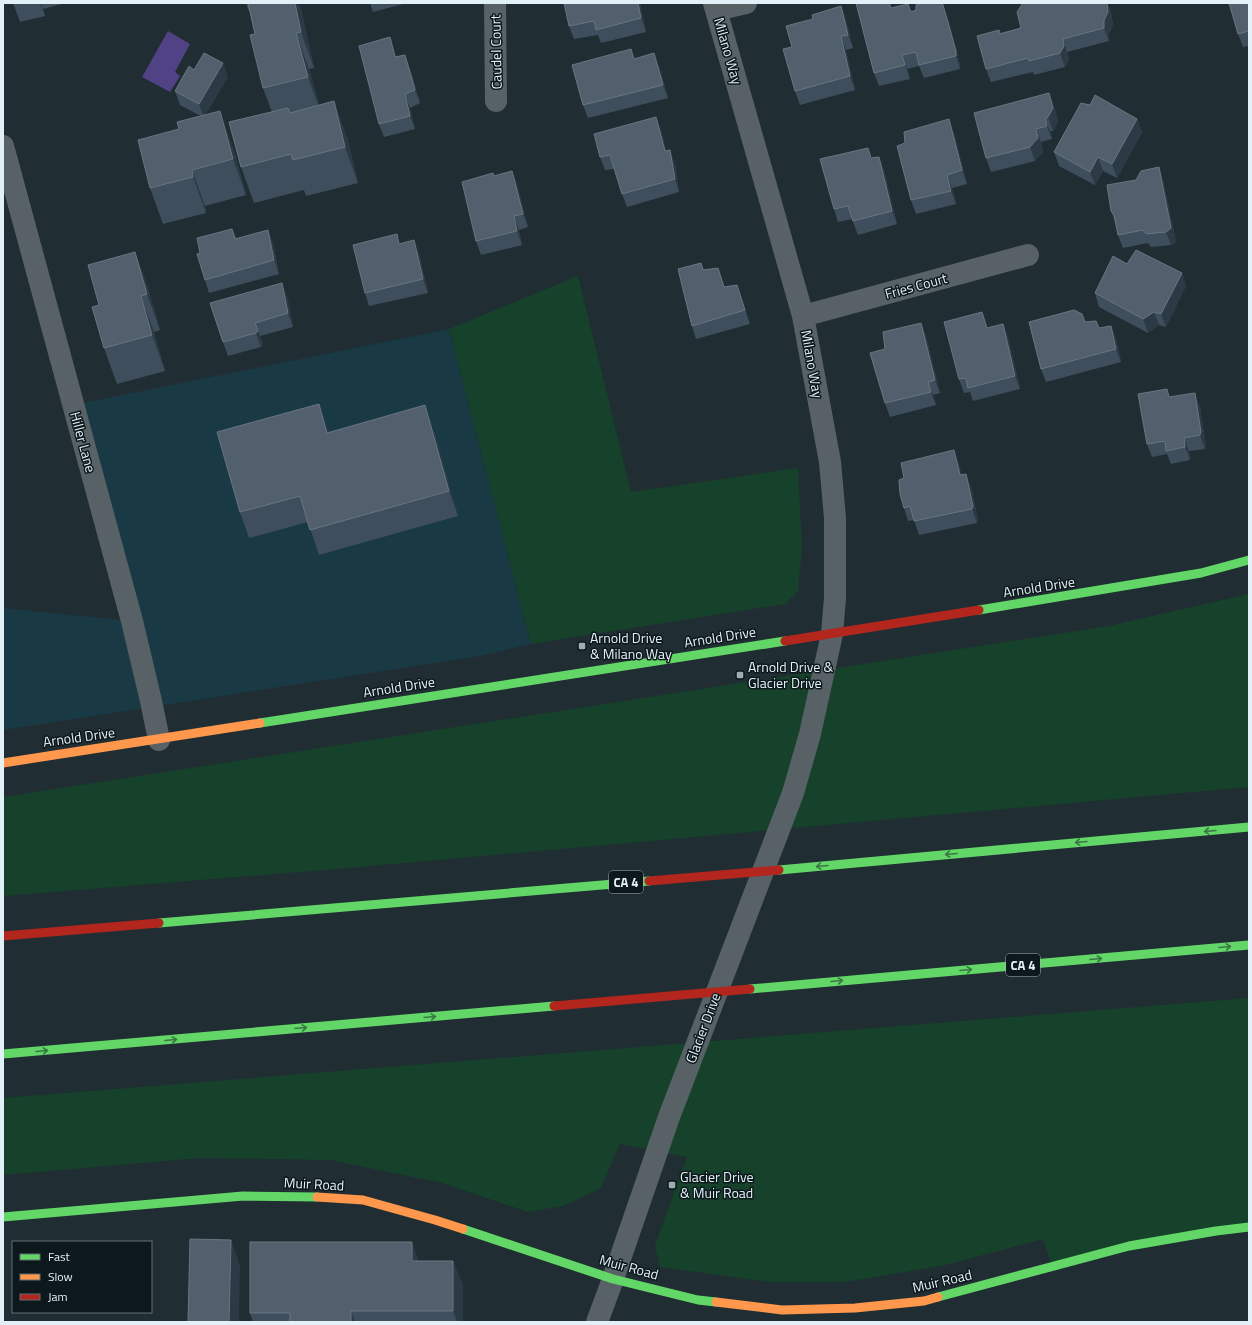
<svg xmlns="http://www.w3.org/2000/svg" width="1252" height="1325" viewBox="0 0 1252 1325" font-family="'Titillium Web',sans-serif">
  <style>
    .built { fill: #193944 }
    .green { fill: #16412b }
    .water { fill: #504284 }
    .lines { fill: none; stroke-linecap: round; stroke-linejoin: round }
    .street { stroke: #576166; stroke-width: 22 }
    .fast { stroke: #63d668; stroke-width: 9 }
    .slow { stroke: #ff974d; stroke-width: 9 }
    .jam { stroke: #b3261e; stroke-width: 9 }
    .wall { fill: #3f4e5c }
    .shaded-wall { fill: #2b3a44 }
    .building { fill: #51606c; stroke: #687682 }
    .oneway { stroke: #387742 }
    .poi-dot { fill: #9eadb2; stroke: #0d181c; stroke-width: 1.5 }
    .labels { text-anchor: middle; stroke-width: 3; stroke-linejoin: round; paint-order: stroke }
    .shield { fill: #0d181c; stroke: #a2b0b5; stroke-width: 1 }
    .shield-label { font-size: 13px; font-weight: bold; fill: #e2f1f7 }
    .street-label { font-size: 14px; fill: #e2f1f7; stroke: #0d181c }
    .poi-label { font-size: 14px; fill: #e2f1f7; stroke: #0d181c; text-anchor: start }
  </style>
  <rect width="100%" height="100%" fill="#202e33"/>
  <!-- built -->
  <path class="built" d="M 449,329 L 531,644 L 480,656 L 3,730 L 3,608 L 131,621 L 73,405 Z"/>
  <!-- green -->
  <path class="green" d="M 578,276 L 631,492 L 798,468 L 802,548 L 798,591 L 785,604 L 531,644 L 449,329 Z
    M 1249,594 L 1249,787 L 349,868 L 3,896 L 3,797 L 1109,626 Z
    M 1249,998 L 1249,1227 L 1052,1267 L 1043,1239 L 946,1265 L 845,1282 L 770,1282 L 660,1267 L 655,1245 L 687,1157 L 620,1144 L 601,1188 L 563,1206 L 528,1212 L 442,1183 L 330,1160 L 199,1158 L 3,1175 L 3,1098 Z"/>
  <!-- water -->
  <path class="water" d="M 168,31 L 190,44 L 175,72 L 180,76 L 170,92 L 142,77 Z"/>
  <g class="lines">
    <!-- street -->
    <path class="street" d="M 495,3 L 496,101
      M 716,10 L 746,3
      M 3,146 L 132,621 L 151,701 L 159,740
      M 803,316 L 1028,255
      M 597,1322 L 613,1279 L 669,1117 L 793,793 L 810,734 L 832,634 L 835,598 L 835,518 L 830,462 L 803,316 L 714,3"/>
    <!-- fast -->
    <path class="fast" d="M 979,610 L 1201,573 L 1249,560
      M 260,723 L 785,641
      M 779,870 L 1249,827
      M 159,923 L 649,881
      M 750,989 L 1249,945
      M 3,1054 L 554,1006
      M 3,1217 L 243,1196 L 317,1197
      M 463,1229 L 613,1279 L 698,1300 L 716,1302
      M 938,1297 L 1129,1246 L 1216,1231 L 1249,1227"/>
    <!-- slow -->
    <path class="slow" d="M 3,763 L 260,723
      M 317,1197 L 363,1200 L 435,1220 L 463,1229
      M 716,1302 L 782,1310 L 855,1308 L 924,1301 L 938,1297"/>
    <!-- jam -->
    <path class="jam" d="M 785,641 L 979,610
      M 649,881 L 779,870
      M 3,936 L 159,923
      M 554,1006 L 750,989"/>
  </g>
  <!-- wall -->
  <path class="wall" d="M 13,3 L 66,3 L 43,9 L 45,16 L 20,22 Z
    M 246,3 L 298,3 L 301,9 L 314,68 L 309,69 L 319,105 L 347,137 L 358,183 L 306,196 L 304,190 L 254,203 L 241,167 L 272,112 L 263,88 L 255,34 L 250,10 L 248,10 Z
    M 370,3 L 407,3 L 373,12 Z
    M 564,3 L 640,3 L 646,32 L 601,43 L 598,35 L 574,39 L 569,26 Z
    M 856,3 L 890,3 L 891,8 L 948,18 L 960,65 L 960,69 L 924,78 L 919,66 L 907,69 L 910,79 L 879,86 L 874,73 Z
    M 1023,3 L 1107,3 L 1111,12 L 1113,25 L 1109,34 L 1109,41 L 1067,52 L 1069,59 L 1065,67 L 1034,75 L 1033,72 L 991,82 L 986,69 L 1000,33 L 1021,28 Z
    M 1249,3 L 1249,46 L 1243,47 L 1238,34 Z
    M 841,6 L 846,20 L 853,48 L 846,50 L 855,90 L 800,105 L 795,91 L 792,47 L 813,19 Z
    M 390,37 L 396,57 L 410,68 L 420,103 L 410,108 L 415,129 L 384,137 L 379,124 Z
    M 631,49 L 634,59 L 659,66 L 668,98 L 588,118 L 583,105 Z
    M 194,70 L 228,77 L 205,115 L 233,147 L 246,195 L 205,206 L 206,213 L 163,224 L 150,188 L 179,129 L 201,116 L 180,105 L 175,91 Z
    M 1054,106 L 1058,122 L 1053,131 L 1050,131 L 1052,139 L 1041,142 L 1043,152 L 1035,161 L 991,172 L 986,158 Z
    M 656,117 L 661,131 L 666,150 L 675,163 L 679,192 L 627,207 L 622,194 L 614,169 L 605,170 L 600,157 Z
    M 1137,119 L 1142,132 L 1117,178 L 1103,171 L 1095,185 L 1059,166 L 1054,152 Z
    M 954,133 L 967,184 L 952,188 L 956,204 L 916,214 L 911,200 Z
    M 872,158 L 884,170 L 897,224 L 858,235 L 852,219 L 838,222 L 834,209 Z
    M 512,171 L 517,184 L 528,227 L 519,230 L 522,245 L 481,255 L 476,241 L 494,176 Z
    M 1163,180 L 1176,242 L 1171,245 L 1151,247 L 1148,243 L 1123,248 L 1118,235 L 1116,224 L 1111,211 Z
    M 232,229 L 236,238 L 273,243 L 279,274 L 209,293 L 205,280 L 200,253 Z
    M 401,244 L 419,253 L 428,293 L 369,306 L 365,293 Z
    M 135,252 L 148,288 L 160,330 L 154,332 L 165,371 L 117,384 L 104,348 L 99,305 Z
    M 701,263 L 704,270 L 718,268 L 724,287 L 737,285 L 750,324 L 696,339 L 692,326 Z
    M 1127,264 L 1182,273 L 1186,286 L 1166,327 L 1159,325 L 1148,333 L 1099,307 L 1095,293 Z
    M 287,296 L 293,327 L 260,336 L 263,344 L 261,347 L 228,356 L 223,342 Z
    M 1085,322 L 1099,328 L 1111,326 L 1116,339 L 1121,362 L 1046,382 L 1041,369 Z
    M 921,323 L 926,336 L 940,393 L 933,395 L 936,405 L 890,417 L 885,403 Z
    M 1003,324 L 1008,337 L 1020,389 L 973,401 L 970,392 L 964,393 L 959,379 L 987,328 Z
    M 1170,397 L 1200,407 L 1206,446 L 1205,449 L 1189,451 L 1190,460 L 1171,464 L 1167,454 L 1152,457 L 1147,444 Z
    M 328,429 L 329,432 L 434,431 L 458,516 L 319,555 L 308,522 L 249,538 L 240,512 Z
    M 959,464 L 961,475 L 966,474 L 971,487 L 978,519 L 977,523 L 919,535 L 914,520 L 908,521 L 904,508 Z
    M 419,1261 L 453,1261 L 463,1286 L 463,1322 L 253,1322 L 250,1313 Z"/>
  <!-- shaded-wall -->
  <path class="shaded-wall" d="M 40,3 L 41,3 L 45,16 Z
    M 295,3 L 298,3 L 301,9 L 314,68 L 301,32 Z
    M 638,3 L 640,3 L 646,32 L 641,18 Z
    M 1107,3 L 1111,12 L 1113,25 L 1109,34 L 1109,41 L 1104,28 L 1104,20 Z
    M 943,5 L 948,18 L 960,65 L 960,69 L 956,56 Z
    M 841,6 L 846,20 L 853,48 L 848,35 Z
    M 296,33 L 309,69 L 321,113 L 308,77 Z
    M 841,36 L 846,50 L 855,90 L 850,76 Z
    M 390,37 L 395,51 L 400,70 L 395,57 Z
    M 1063,39 L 1067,52 L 1069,59 L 1065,67 L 1060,53 Z
    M 654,53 L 659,66 L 668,98 L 663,85 Z
    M 405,55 L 410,68 L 420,103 L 415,90 Z
    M 902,55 L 907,69 L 910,79 L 905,65 Z
    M 223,63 L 228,77 L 204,118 L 199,104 Z
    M 1049,93 L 1054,106 L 1058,122 L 1053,131 L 1048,117 Z
    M 405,94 L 410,108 L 415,129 L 410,116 Z
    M 334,101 L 347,137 L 358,183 L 345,147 Z
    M 220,111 L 233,147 L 246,195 L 233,159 Z
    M 656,117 L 661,131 L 670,164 L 665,151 Z
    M 1045,118 L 1050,131 L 1052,139 L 1047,126 Z
    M 949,119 L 954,133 L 967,184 L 962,170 Z
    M 1137,119 L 1142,132 L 1117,178 L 1112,164 Z
    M 1036,129 L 1041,142 L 1043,152 L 1035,161 L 1030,147 Z
    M 670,150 L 675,163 L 679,192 L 675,179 Z
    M 879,157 L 884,170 L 897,224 L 892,211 Z
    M 1098,157 L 1103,171 L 1095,185 L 1090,172 Z
    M 1159,167 L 1163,180 L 1176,242 L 1171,245 L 1166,232 Z
    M 192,170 L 205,206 L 206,213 L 193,177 Z
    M 512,171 L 517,184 L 528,227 L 523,214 Z
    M 947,175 L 952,188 L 956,204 L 951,191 Z
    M 514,216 L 519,230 L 522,245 L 517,231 Z
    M 268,230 L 273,243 L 279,274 L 274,260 Z
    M 414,240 L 419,253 L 428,293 L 423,279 Z
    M 135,252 L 148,288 L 160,330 L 147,294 Z
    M 718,268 L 723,281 L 728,301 L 724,287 Z
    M 1182,273 L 1186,286 L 1166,327 L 1161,314 Z
    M 282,283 L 287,296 L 293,327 L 288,313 Z
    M 141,296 L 154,332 L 165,371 L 152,335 Z
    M 1154,312 L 1159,325 L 1148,333 L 1143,319 Z
    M 255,323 L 263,344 L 261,347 L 256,333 Z
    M 921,323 L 926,336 L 940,393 L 935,380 Z
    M 1003,324 L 1008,337 L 1020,389 L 1015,376 Z
    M 1111,326 L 1116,339 L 1121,362 L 1116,349 Z
    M 928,382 L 933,395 L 936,405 L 931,392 Z
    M 1195,393 L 1200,407 L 1206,446 L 1205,449 L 1200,435 Z
    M 319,404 L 328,429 L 336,458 L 327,433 Z
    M 425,405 L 434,431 L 458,516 L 449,491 Z
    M 1184,438 L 1189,451 L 1190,460 L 1185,447 Z
    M 954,450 L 959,464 L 965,489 L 960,475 Z
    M 966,474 L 971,487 L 978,519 L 977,523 L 972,509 Z
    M 231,1240 L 240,1265 L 239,1322 L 229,1322 Z
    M 412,1242 L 421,1267 L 412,1261 Z
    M 453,1261 L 463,1286 L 463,1322 L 457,1322 L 453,1311 Z
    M 351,1311 L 355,1322 L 351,1322 Z"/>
  <!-- building -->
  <path class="building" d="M 248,3 L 295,3 L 301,32 L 296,33 L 308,77 L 263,88 L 250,35 L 255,34 Z
    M 564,3 L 638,3 L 641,18 L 596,30 L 594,21 L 569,26 Z
    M 856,3 L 889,3 L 891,8 L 908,4 L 911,12 L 916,10 L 916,5 L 924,3 L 941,3 L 943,5 L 956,51 L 956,56 L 919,65 L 916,52 L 902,55 L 905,65 L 874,73 Z
    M 1023,3 L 1107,3 L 1108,12 L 1104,20 L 1104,28 L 1063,39 L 1064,46 L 1060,53 L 1029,61 L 1028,58 L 986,69 L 977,36 L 999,30 L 1000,34 L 1021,28 L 1017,12 Z
    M 1229,3 L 1249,3 L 1249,31 L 1238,34 Z
    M 841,6 L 848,35 L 841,36 L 850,76 L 795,91 L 783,49 L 792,47 L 786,26 L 813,19 L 812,15 Z
    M 390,37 L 395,57 L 405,55 L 415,90 L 405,94 L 410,116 L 379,124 L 359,46 Z
    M 631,49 L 634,59 L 654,53 L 663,85 L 583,105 L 572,65 Z
    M 204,53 L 223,63 L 199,104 L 175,91 L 189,66 L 194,70 Z
    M 1049,93 L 1053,108 L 1048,117 L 1045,118 L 1047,126 L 1036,129 L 1038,138 L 1030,147 L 986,158 L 974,113 Z
    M 1095,95 L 1137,119 L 1112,164 L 1098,157 L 1090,172 L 1054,152 L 1081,103 L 1090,105 Z
    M 334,101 L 345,147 L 293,160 L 291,154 L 241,167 L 229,122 L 288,108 L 290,113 Z
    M 220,111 L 233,159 L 192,170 L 193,177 L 150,188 L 138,140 L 179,129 L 177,122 Z
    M 656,117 L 665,151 L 670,150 L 675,179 L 622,194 L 610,155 L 600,157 L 594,134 Z
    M 949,119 L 962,170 L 947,175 L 951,191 L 911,200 L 897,146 L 905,143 L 904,132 Z
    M 868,148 L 871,158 L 879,157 L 892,211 L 853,221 L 848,206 L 834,209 L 820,159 Z
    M 1159,167 L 1171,228 L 1166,232 L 1146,234 L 1143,230 L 1118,235 L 1114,215 L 1111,211 L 1107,185 L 1136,180 L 1141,171 Z
    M 512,171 L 523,214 L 514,216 L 517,231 L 476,241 L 462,182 L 493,173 L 494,176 Z
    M 232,229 L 235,239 L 268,230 L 274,260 L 205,280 L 197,254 L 200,253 L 197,238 Z
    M 397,234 L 399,244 L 414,240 L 423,279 L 365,293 L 353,245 Z
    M 1136,250 L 1182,273 L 1161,314 L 1154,312 L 1143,319 L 1095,293 L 1113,256 L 1127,264 Z
    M 135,252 L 147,294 L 141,296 L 152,335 L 104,348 L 92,307 L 99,305 L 88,265 Z
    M 701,263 L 703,270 L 718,268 L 724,287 L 737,285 L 745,310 L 692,326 L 678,269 Z
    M 282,283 L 288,313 L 255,323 L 258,331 L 256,333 L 223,342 L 210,303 Z
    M 1074,310 L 1082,314 L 1085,322 L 1096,321 L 1099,328 L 1111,326 L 1116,349 L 1041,369 L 1029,322 Z
    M 982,312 L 987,328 L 1003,324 L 1015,376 L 968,388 L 966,378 L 959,379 L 944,322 Z
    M 921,323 L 935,380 L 928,382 L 931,392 L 885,403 L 870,353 L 885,349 L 883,332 Z
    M 1167,389 L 1169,397 L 1195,393 L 1201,432 L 1200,435 L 1184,438 L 1185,447 L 1166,451 L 1165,441 L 1147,444 L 1138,394 Z
    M 319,404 L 327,433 L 425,405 L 449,491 L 310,530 L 300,496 L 240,512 L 217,432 Z
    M 954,450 L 960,475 L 966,474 L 973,506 L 972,509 L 914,521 L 910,506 L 904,508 L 900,494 L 899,480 L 904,478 L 901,463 Z
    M 190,1239 L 231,1240 L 229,1322 L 188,1322 Z
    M 250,1242 L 412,1242 L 412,1261 L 453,1261 L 453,1311 L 351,1311 L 351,1322 L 290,1322 L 290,1313 L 250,1313 Z"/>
  <!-- one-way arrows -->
  <defs><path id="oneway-shaft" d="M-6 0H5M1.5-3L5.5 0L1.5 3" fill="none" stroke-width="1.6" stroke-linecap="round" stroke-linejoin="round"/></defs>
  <g class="oneway">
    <use href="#oneway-shaft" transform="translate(1210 831) rotate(175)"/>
    <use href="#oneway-shaft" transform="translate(1081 842) rotate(175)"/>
    <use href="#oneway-shaft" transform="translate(951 854) rotate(175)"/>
    <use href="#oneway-shaft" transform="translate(822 866) rotate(175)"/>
    <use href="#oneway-shaft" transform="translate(1225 947) rotate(-5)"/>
    <use href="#oneway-shaft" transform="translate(1096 959) rotate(-5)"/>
    <use href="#oneway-shaft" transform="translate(966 970) rotate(-5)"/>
    <use href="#oneway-shaft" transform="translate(837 981) rotate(-5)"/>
    <use href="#oneway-shaft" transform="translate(430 1017) rotate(-5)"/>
    <use href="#oneway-shaft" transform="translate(301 1028) rotate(-5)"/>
    <use href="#oneway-shaft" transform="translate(171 1040) rotate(-5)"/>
    <use href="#oneway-shaft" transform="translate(42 1051) rotate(-5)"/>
  </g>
  <!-- markers -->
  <g class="poi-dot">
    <rect x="578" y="642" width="8" height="8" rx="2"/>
    <rect x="736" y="671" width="8" height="8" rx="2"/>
    <rect x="668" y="1181" width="8" height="8" rx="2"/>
  </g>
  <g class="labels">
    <!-- shield labels -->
    <g class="shield">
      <rect x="609" y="871" width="34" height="22" rx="3"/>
      <rect x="1006" y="954" width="34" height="22" rx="3"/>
    </g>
    <g class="shield-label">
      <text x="626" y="887">CA 4</text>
      <text x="1023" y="970">CA 4</text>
    </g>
    <!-- street labels -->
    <g class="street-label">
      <text transform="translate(728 51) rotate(74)" y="5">Milano Way</text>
      <text transform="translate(496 52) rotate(-91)" y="5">Caudel Court</text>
      <text transform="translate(916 286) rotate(-15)" y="5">Fries Court</text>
      <text transform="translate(812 364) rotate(80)" y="5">Milano Way</text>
      <text transform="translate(83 442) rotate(75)" y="5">Hiller Lane</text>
      <text transform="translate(1039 587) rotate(-9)" y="5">Arnold Drive</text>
      <text transform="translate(720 637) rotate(-9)" y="5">Arnold Drive</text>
      <text transform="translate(399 687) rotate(-9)" y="5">Arnold Drive</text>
      <text transform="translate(79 737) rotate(-8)" y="5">Arnold Drive</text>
      <text transform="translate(703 1028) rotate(-69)" y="5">Glacier Drive</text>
      <text transform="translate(314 1184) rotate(3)" y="5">Muir Road</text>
      <text transform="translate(629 1267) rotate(15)" y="5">Muir Road</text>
      <text transform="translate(942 1281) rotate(-13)" y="5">Muir Road</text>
    </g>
    <!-- poi labels -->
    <g class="poi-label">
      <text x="590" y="643">Arnold Drive<tspan x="590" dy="16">&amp; Milano Way</tspan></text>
      <text x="748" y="672">Arnold Drive &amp;<tspan x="748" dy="16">Glacier Drive</tspan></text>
      <text x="680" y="1182">Glacier Drive<tspan x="680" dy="16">&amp; Muir Road</tspan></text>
    </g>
  </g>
  <!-- border -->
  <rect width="1252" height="1325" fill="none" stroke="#e2f1f7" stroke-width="8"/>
  <!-- legend -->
  <rect x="12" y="1241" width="140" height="72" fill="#0d181c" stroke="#626f74"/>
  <rect x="20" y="1254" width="20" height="6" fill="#63d668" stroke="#626f74"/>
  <text x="48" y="1261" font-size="12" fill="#e2f1f7">Fast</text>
  <rect x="20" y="1274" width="20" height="6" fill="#ff974d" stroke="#626f74"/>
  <text x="48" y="1281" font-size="12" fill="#e2f1f7">Slow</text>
  <rect x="20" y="1294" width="20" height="6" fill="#b3261e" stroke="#626f74"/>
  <text x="48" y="1301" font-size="12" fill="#e2f1f7">Jam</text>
</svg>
